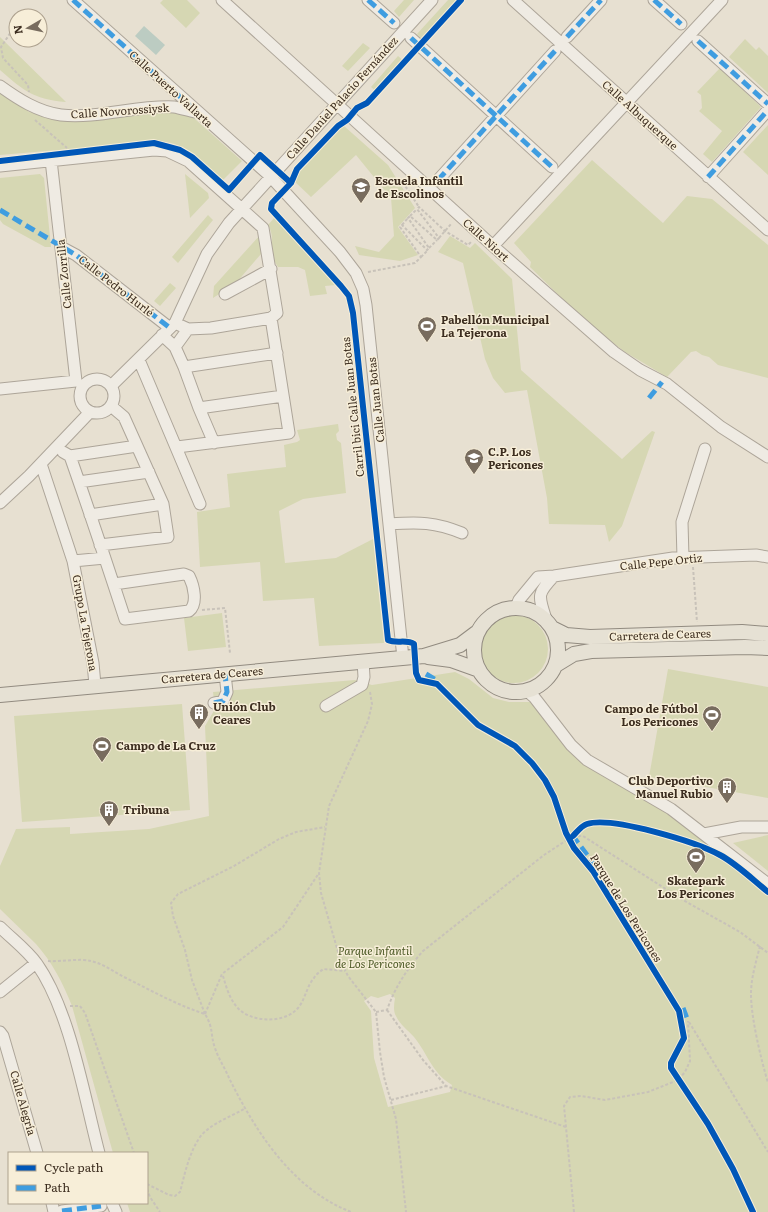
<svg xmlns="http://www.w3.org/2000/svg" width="768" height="1212" viewBox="0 0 768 1212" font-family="Literata,serif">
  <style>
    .green { fill: #d6d7b3; fill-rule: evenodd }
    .water { fill: #bcccc2 }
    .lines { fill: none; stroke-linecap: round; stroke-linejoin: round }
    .minor-casing { stroke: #ada599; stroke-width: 13 }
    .major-casing { stroke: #928b80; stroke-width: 16 }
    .path { stroke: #c8c2b9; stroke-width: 2; stroke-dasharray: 3 2; stroke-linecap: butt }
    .minor { stroke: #efebe3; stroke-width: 11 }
    .major { stroke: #e6e1d4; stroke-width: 14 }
    .quiet { stroke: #3f9de0; stroke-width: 5; stroke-dasharray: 10 5; stroke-linecap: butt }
    .cycleway-casing { stroke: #f7eed8; stroke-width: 8 }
    .cycleway { stroke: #0057b8; stroke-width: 6 }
    .labels { text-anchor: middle; stroke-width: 3; stroke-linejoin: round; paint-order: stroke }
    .street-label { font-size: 11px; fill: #3d2e20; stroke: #f7eed8 }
    .poi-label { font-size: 11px; font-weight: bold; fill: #3d2e20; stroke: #f7eed8; text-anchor: start }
    .park-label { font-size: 11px; font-style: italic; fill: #4d5a26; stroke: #f7eed8 }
  </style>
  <rect width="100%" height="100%" fill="#e7e0d1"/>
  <!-- green -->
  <path class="green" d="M 163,0 L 187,0 L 200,13 L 186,28 L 160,3 Z
    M 404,0 L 414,0 L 399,17 L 394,11 Z
    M 448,0 L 461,0 L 423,41 L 417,34 Z
    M 0,37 L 66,102 C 33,99 24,91 0,70 Z
    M 745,39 L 756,50 L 759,47 L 768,56 L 768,93 L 729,57 Z
    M 363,43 L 370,48 L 348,71 L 342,66 Z
    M 398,56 L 405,62 L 377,92 L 371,87 Z
    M 720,68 L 761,107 L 712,162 L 703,154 L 722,131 L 699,111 L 702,108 L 701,95 L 697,92 Z
    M 0,89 L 29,112 L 44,115 L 177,111 L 195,119 L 242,161 L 222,181 C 208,168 195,153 177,145 C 155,135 96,148 71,151 L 70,149 L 0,155 Z
    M 768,125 L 768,175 L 743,152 Z
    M 344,126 L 388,165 L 415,208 L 398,227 L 418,255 L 400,261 L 359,255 L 355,246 L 379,252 L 394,236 L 391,198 L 356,155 L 311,197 L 293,180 L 297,169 L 337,130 Z
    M 592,160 L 663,223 L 687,196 L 712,199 L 768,245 L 768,378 L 718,365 L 709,357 L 702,355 L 696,351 L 691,352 L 667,377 L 625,352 L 586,322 L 530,267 L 531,262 L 514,243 Z
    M 40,174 L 44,178 L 51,247 L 45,247 L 3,224 L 0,220 L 0,178 Z
    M 185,174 L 208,193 L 209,198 L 190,218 Z
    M 208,215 L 213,220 L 178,263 L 172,257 Z
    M 275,217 L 336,285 L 325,286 L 327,294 L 310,296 L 305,270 L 298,267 L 278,267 C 266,250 277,240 268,225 Z
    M 260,235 L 263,248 L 261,254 L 236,283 L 213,298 L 214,286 Z
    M 450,236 L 470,248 L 475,243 L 512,279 L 521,370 L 622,459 L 652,431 L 655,432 L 622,526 L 609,542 L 605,525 L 549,524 L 547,498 L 527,390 L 505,393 L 493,378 L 485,359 L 463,263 L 438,252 Z
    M 170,283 L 176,288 L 160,306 L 154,301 Z
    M 338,424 L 339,431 L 336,434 L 337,440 L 341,443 L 346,493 L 303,499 L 279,511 L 285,563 L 336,558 L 373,539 L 384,643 L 319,646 L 314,598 L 263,601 L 260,562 L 200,567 L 197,512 L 230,507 L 227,474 L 286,467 L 284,445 L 297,442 L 300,440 L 297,430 Z
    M 222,613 L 226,647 L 188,651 L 184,618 Z
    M480 649a34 34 0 1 1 68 0a34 34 0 1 1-68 0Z
    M 668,669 L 768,687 L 768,798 L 649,777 Z
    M 455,672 L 469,679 L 493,698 L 509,702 L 530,702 L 533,704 L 568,749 L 670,813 L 768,888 L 768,1212 L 130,1212 L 127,1203 L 147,1203 L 147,1153 L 113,1153 L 72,1006 C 63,983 52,962 36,944 C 24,932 12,921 0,909 L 0,866 L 16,829 L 70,827 L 70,834 L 149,829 L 209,816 L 205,726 L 215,709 L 213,692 L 355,680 L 372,685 ZM 390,994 L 395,998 C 394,1004 393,1011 396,1016 C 400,1025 408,1030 414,1037 C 428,1054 431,1072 452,1085 L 450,1092 L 388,1107 L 374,1058 L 371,1011 L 364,1001 L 371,996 L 378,998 Z
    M 182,704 L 190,810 L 22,822 L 14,716 Z
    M 768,835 L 768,871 L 733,843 Z"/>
  <!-- water -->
  <path class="water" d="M 144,26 L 165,45 L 156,55 L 135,36 Z"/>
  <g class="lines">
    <defs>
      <path id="minor" d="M 73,0 L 270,176 L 340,252 L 356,273 L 363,289 L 366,305 L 403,658
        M 222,0 L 493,246 L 614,352 L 640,370 L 667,384 L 721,427 L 768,457
        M 368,0 L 394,23
        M 513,0 L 768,230
        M 654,0 L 681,24
        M 567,37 L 601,0
        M 411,38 L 552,167
        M 698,41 L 768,104
        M 0,86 C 18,99 38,112 61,115 C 98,119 137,105 174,107 C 181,108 189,111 195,112
        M 51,160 L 76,381
        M 0,166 L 154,150 L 167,151 L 188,161 L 263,228 L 277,313 L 271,318 L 289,433 L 177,447
        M 708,177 L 768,110
        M 438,180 L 555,51
        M 493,246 L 722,0
        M 61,247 L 76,255 L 170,328
        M 225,294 L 271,269
        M 175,323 L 188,329 L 211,328 L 271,318
        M 162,335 L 175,347 L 184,367 L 199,408 L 214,443
        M 175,347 L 188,329
        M 139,360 L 200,504
        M 184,367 L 277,353
        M80 396a17 17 0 1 1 34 0a17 17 0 1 1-34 0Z
        M 111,386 L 175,323 L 207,254 L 229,223 L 432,0
        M 0,389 L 76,381
        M 199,408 L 283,396
        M 63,452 L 70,456 L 137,446
        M 70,456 C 89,510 107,564 125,619 L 189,611 C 198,604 194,586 189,576 L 184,574 L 114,584
        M 41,464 L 73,561 L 93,663 L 95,685
        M 79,482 L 149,472
        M 0,503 L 29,476 L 90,412
        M 90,515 L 163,504
        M 390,524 C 419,522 435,522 462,533
        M 100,545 L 168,537 L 163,504 L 124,417 L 111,406
        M 683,558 L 682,522 L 705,449
        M 73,561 L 105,558
        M 516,607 L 519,600 L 538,577 L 554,576 L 673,558 L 756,555 L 768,557
        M 546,619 C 538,595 537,594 554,576
        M 527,691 L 534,697 L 571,745 L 587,760 L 671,809 L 768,884
        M 214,703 L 223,701 L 227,692 L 225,674
        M 326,706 L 362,685 L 364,677 L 363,661
        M 704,834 L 741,827 L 768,827
        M 0,927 C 12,939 27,950 37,964 C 70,1011 84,1096 99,1153
        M 0,992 L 36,963
        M 0,1032 L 3,1036 L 37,1153
        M 52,1203 L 54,1212
        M 112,1203 L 116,1212
        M 62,1211 L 101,1206"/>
      <path id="major" d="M474 650a42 42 0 1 1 84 0a42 42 0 1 1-84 0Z
        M 554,629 L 566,635 L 590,637 L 742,632 L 768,634
        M 428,657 L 451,660 L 479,670
        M 556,665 L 574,654 L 591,651 L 745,647 L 768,648
        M 0,695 L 424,656 L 460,645 L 476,633"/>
    </defs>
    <!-- minor casing -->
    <use href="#minor" class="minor-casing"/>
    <!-- major casing -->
    <use href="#major" class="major-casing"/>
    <!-- path -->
    <path class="path" d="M 13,29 L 1,47 L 3,58 L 28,85 L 29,92
      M 35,120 L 67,148
      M 400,178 L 419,207
      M 410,216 L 417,209
      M 402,225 L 408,218
      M 439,238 L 451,224
      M 429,248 L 437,240
      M 421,257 L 427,251
      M 368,272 L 415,263 L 421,257 L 400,227 L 402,225 L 427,250 L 429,248 L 408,218 L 410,216 L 437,240 L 439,238 L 417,209 L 419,207 L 445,231 L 468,245 L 471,242
      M 693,567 L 697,622
      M 202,610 L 225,608 L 230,653
      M 370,692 L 372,704 L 368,721 L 329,806 L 319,873 L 321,893 L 341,962 L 348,976 L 376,1012 L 380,1052 L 384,1077 L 396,1119 L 406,1212
      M 760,946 C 756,962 751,978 751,994 C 751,1018 761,1059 768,1083
      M 48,961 C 61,962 80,958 91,961 C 104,964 114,972 126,978 C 152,991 177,1005 205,1014 C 214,1029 210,1034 215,1048 C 218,1058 225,1068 229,1078 C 256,1132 292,1189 351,1212
      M 223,976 C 226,986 229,998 237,1007 C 249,1022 282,1024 296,1010 C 305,1002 306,987 314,978 C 316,974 320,972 323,969 L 345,971
      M 70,1006 L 80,1006 L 85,1013 L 134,1153
      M 387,1010 L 423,1060 L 446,1086 L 566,1127
      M 376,1012 L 387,1010 C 395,987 407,969 423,951 L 544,855 L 573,836 L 583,836 L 683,900 L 740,932 L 768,953
      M 205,1014 L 192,980 L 185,950 L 173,916 L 171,903 L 178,894 L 234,866 L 279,839 L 296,832 L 325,827
      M 205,1014 L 222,974 L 283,927 L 319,873
      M 689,1022 L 768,1152
      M 391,1100 L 446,1086
      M 147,1184 L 169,1195 L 175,1196 L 180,1192 C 185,1173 189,1153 200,1137 C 210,1124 230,1117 244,1109
      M 147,1189 L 150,1197 L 160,1212
      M 574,1212 L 564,1106 L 570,1097 L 581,1096 L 605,1100 L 648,1092 L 678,1080 L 685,1072 L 690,1061 L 688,1021"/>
    <!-- minor -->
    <use href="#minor" class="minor"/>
    <!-- major -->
    <use href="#major" class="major"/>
    <!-- quiet -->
    <path class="quiet" d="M 73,0 L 198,113
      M 368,0 L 394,23
      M 654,0 L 681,24
      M 567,37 L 601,0
      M 411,38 L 552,167
      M 698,41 L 768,104
      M 708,177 L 768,110
      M 438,180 L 555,51
      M 0,210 L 76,255 L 170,328
      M 649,398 L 662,382
      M 426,674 L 436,680
      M 214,703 L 223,701 L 227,692 L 225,674
      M 572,835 L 603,876
      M 683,1008 L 688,1021
      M 62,1211 L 101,1206"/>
    <defs>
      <path id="cycleway" d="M 461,0 L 367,103 L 357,108 L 347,120 L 338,126 L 297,169 L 291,183 L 272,203 L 271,209 L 341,286 L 349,296 L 353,313 L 388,640 C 396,644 407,639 414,644 L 416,673 L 419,680 L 437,684 L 478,725 L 515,746 L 532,763 L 545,780 L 554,797 L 566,833 L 574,848 L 593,871 L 679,1011 L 684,1038 L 671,1063 L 671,1068 L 708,1124 L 733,1169 L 753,1212
        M 0,161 L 154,143 L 180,150 L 192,157 L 229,190 L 260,155 L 291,183
        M 573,836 C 577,832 581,826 587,824 C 612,816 696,842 720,855 C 737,864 753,880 768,892"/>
    </defs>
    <!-- cycleway casing -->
    <use href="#cycleway" class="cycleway-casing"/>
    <!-- cycleway -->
    <use href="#cycleway" class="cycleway"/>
  </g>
  <!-- icons -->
  <defs>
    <symbol id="school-pin" viewBox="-11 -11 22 30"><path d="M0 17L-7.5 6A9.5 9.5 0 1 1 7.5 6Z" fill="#786c5e" stroke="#f7eed8"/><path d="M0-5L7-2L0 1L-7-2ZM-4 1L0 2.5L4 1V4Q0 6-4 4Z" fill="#fff"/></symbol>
    <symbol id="stadium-pin" viewBox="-11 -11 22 30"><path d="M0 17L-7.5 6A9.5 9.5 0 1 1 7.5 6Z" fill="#786c5e" stroke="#f7eed8"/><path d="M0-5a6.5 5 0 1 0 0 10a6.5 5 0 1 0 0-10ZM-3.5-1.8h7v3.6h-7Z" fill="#fff"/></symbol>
    <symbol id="building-pin" viewBox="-11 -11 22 30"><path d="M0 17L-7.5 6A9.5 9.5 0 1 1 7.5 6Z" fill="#786c5e" stroke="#f7eed8"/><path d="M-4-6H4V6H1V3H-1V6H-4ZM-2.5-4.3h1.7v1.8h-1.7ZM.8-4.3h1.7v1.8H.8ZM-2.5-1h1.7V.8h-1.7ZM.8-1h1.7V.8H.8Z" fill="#fff"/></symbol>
  </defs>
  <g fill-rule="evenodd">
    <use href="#school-pin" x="350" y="176" width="22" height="30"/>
    <use href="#stadium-pin" x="416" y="315" width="22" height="30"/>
    <use href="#school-pin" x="463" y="447" width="22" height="30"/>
    <use href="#building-pin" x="188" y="702" width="22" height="30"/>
    <use href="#stadium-pin" x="701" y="704" width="22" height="30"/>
    <use href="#stadium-pin" x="91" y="735" width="22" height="30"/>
    <use href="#building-pin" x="716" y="776" width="22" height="30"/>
    <use href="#building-pin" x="98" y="799" width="22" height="30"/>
    <use href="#stadium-pin" x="685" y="846" width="22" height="30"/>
  </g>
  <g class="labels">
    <!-- street labels -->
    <g class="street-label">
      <text transform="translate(171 89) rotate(42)" y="4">Calle Puerto Vallarta</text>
      <text transform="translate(342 98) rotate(-48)" y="4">Calle Daniel Palacio Fernández</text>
      <text transform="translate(120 111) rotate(-4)" y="4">Calle Novorossiysk</text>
      <text transform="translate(640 115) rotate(42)" y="4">Calle Albuquerque</text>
      <text transform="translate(486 240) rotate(42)" y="4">Calle Niort</text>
      <text transform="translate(64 274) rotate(-96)" y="4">Calle Zorrilla</text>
      <text transform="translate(116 286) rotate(38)" y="4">Calle Pedro Hurlé</text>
      <text transform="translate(376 400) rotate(-96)" y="4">Calle Juan Botas</text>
      <text transform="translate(353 407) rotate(-96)" y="4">Carril bici Calle Juan Botas</text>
      <text transform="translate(661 562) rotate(-6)" y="4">Calle Pepe Ortiz</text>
      <text transform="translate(85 623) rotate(80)" y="4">Grupo La Tejerona</text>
      <text transform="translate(660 635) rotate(-2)" y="4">Carretera de Ceares</text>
      <text transform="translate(212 675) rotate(-5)" y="4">Carretera de Ceares</text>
      <text transform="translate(626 908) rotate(58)" y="4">Parque de Los Pericones</text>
      <text transform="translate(23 1103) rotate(74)" y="4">Calle Alegría</text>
    </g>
    <!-- poi labels -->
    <g class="poi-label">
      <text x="375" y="185">Escuela Infantil<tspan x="375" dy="13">de Escolinos</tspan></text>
      <text x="441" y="324">Pabellón Municipal<tspan x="441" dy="13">La Tejerona</tspan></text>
      <text x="488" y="456">C.P. Los<tspan x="488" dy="13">Pericones</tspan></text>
      <text x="213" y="711">Unión Club<tspan x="213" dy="13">Ceares</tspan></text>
      <text x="698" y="713" text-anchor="end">Campo de Fútbol<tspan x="698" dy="13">Los Pericones</tspan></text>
      <text x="116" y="750">Campo de La Cruz</text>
      <text x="713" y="785" text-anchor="end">Club Deportivo<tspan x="713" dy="13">Manuel Rubio</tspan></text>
      <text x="123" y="814">Tribuna</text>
      <text x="696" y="885" text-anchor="middle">Skatepark<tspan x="696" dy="13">Los Pericones</tspan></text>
    </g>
    <!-- park labels -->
    <g class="park-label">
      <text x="375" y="955">Parque Infantil<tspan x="375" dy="13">de Los Pericones</tspan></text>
    </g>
  </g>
  <!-- legend -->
  <rect x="8" y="1152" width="140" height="52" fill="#f7eed8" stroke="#ada18e"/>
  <rect x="16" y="1165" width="20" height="6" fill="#0057b8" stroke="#ada18e"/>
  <text x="44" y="1172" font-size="12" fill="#3d2e20">Cycle path</text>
  <rect x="16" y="1185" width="20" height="6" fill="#3f9de0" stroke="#ada18e"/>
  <text x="44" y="1192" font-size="12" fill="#3d2e20">Path</text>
  <!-- north arrow -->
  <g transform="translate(28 28) rotate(261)"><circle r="19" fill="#f7eed8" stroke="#ada18e"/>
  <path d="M0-3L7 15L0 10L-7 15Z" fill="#786c5e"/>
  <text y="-6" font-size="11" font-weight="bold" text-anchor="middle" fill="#3d2e20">N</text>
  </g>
</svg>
